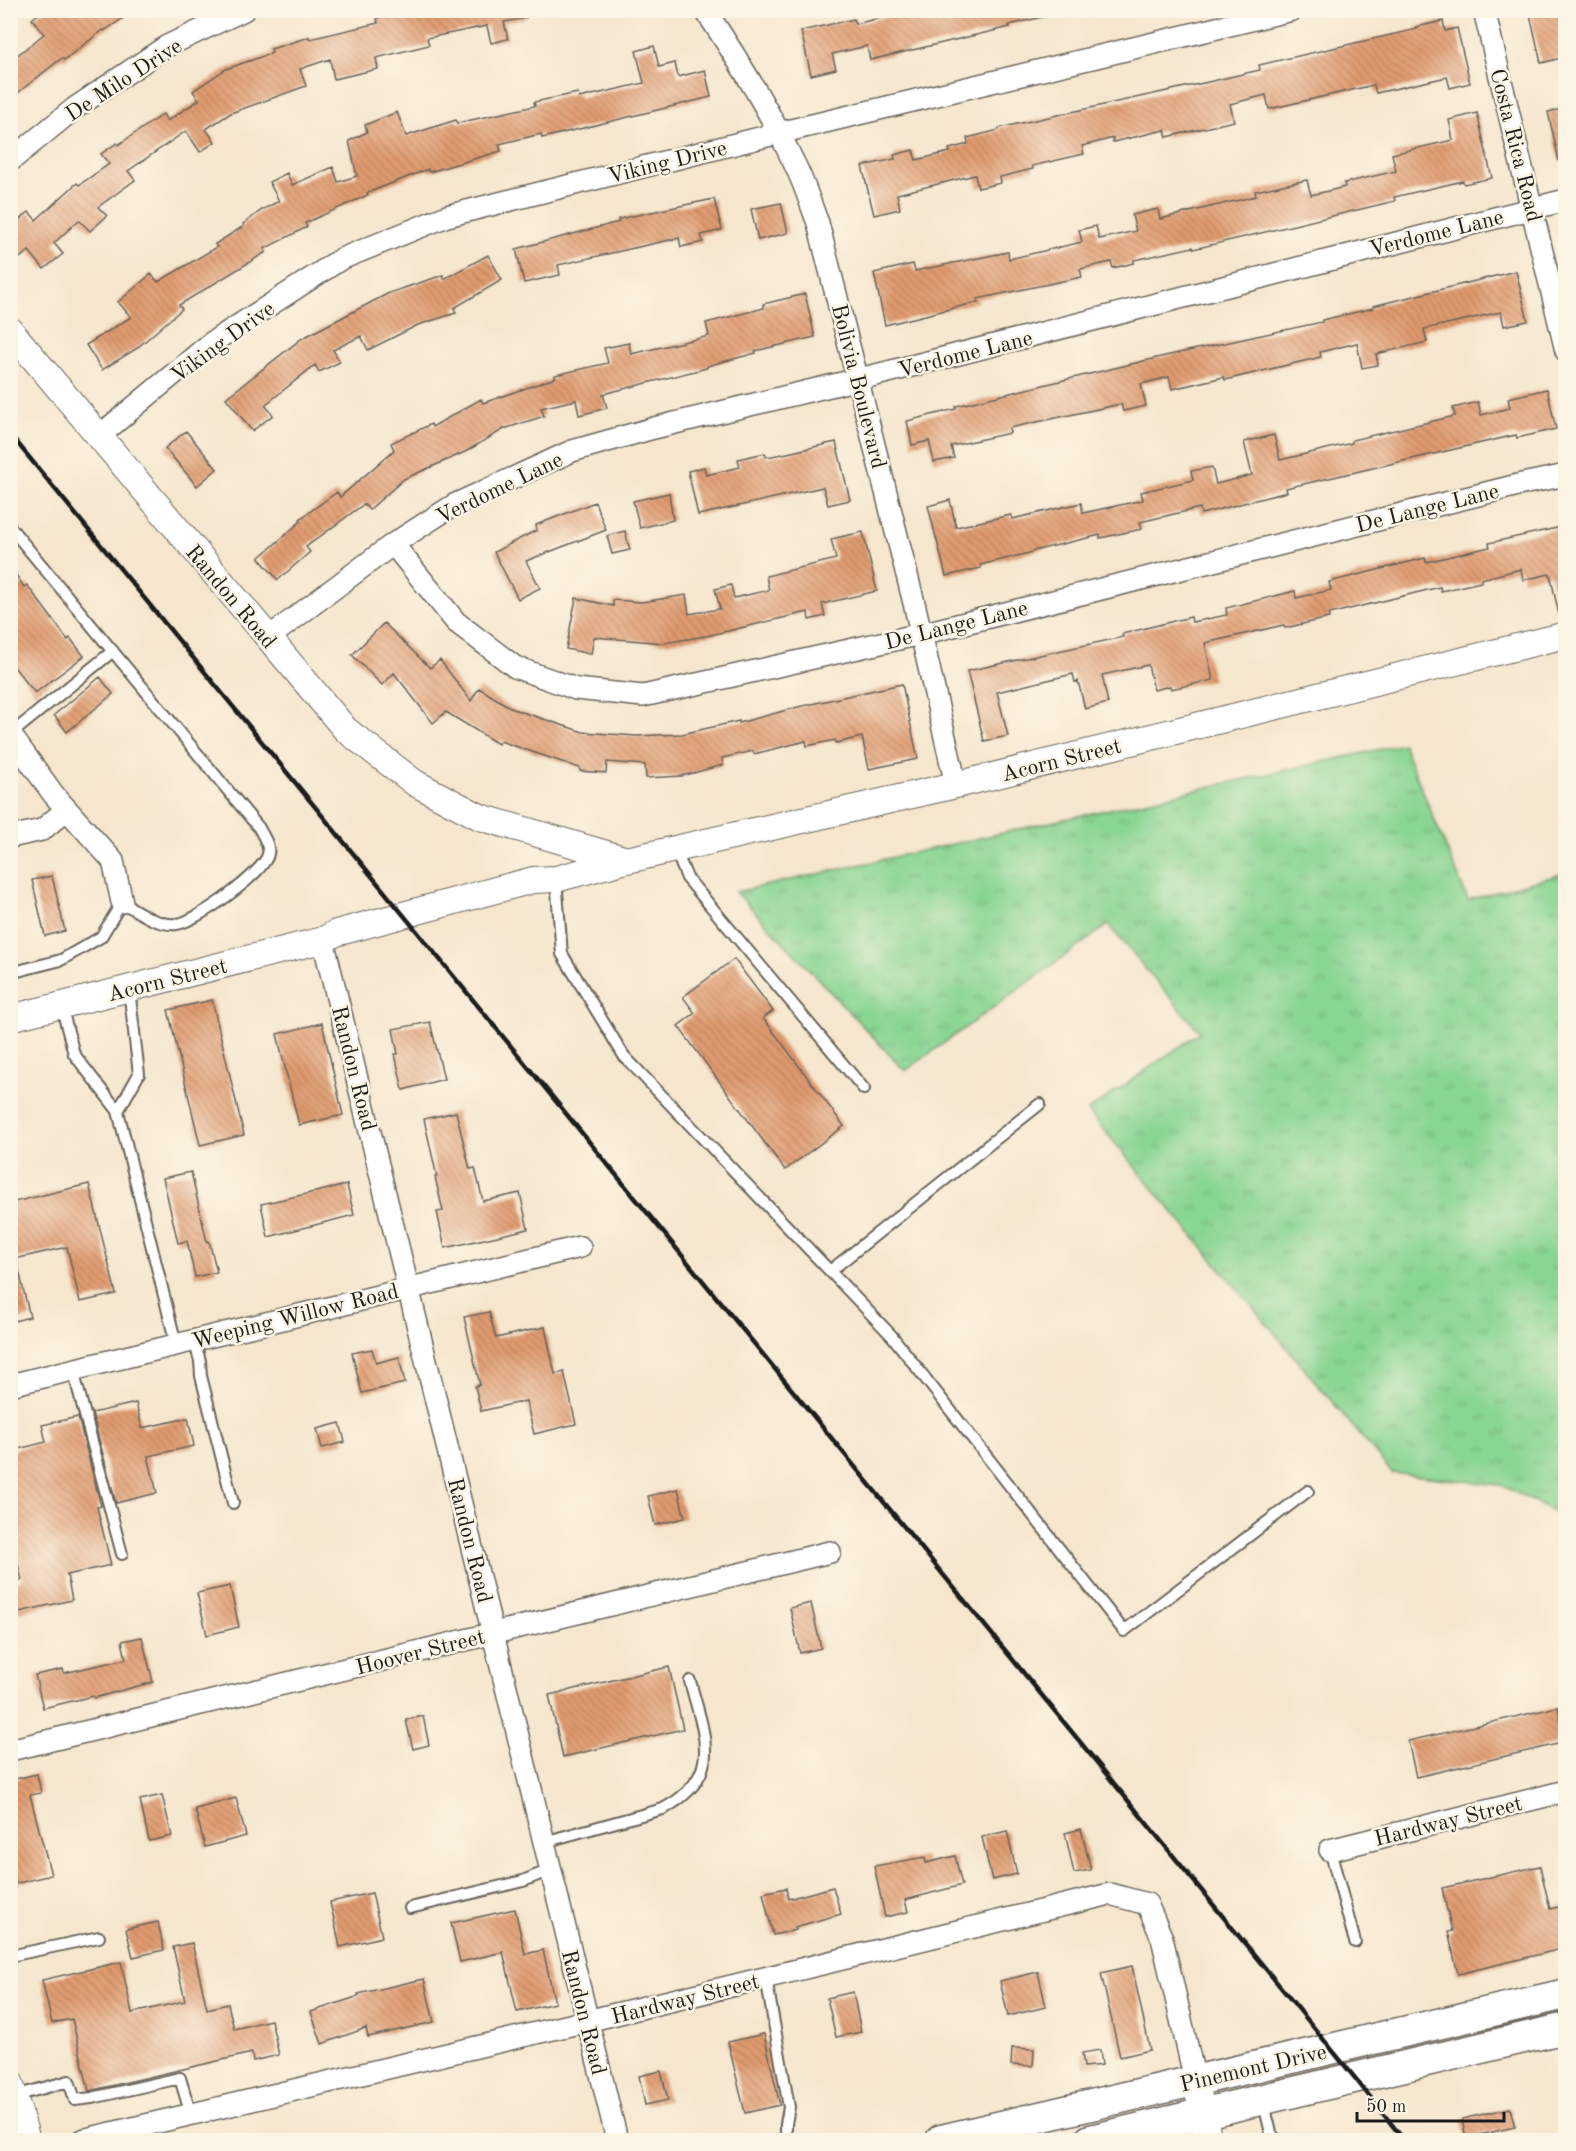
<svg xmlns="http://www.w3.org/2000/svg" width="1576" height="2151" viewBox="0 0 1576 2151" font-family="'Old Standard TT',serif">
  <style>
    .grass { fill: url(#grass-tufts); stroke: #527857; stroke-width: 1.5 }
    .building { fill: url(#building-back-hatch) }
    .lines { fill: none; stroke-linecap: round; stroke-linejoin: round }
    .service-casing { stroke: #68635a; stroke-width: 14 }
    .minor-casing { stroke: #68635a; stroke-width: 24 }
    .tertiary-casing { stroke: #68635a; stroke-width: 28 }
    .secondary-casing { stroke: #68635a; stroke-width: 33 }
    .service { stroke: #fff; stroke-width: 10 }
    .minor { stroke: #fff; stroke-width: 21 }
    .tertiary { stroke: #fff; stroke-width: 26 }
    .secondary { stroke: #fff; stroke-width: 30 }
    .rail { stroke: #1c1c1c; stroke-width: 4.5 }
    .labels { text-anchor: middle; stroke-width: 5; stroke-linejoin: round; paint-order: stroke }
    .street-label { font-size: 22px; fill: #1c1c1c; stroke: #fcf5e5 }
  </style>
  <defs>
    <pattern id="grass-tufts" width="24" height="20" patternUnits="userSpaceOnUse" patternTransform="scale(1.5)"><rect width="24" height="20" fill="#89d592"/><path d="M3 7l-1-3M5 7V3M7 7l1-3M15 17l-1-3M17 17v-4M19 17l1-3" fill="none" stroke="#76b67d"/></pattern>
    <pattern id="building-back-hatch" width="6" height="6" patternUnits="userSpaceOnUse" patternTransform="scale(1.5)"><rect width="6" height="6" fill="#e19b70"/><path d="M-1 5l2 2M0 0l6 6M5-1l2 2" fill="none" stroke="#b67e5b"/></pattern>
  </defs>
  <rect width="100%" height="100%" fill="#fcf5e5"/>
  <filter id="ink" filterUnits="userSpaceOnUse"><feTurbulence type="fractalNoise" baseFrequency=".0167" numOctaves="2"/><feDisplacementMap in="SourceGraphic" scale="12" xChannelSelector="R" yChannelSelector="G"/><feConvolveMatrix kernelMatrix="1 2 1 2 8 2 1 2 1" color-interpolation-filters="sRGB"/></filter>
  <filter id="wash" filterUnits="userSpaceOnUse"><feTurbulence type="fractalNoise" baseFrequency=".008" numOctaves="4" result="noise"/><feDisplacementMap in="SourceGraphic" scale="24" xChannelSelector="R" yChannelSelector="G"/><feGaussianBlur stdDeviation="1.35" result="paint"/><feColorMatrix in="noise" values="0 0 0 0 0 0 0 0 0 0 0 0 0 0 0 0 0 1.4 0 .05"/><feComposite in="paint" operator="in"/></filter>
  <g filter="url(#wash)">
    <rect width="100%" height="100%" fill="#f5e6cd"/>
    <!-- grass -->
    <path class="grass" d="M 1403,744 L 1468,900 L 1565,873 L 1565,1517 L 1501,1485 L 1392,1473 L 1088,1111 L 1200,1032 L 1108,925 L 905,1071 L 736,892 Z"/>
    <g id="blocks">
      <!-- building -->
      <path class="building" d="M 43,10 L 135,10 L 104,31 L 103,30 L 64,60 L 62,58 L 10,99 L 10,61 L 44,34 L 32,19 Z
        M 411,10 L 525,10 L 526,18 L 504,22 L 508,39 L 491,43 L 487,26 L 427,38 L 429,45 L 376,58 L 378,69 L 334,79 L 330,59 L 300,69 L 306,86 L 231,113 L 206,129 L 215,142 L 200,152 L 186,131 L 128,171 L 135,180 L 98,207 L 107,216 L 90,231 L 79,220 L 54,243 L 63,254 L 44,269 L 29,251 L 10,265 L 10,227 L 29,212 L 36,220 L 77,183 L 79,185 L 109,164 L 101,154 L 117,143 L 118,145 L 163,114 L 167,121 L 199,100 L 193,91 L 226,69 L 272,53 L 271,49 L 309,37 L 310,39 L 378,23 L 377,18 Z
        M 913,10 L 1042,10 L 1043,17 L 1009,25 L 1010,27 L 870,60 L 867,46 L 832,54 L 836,69 L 811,75 L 801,31 L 854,19 L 855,24 Z
        M 1529,10 L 1566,10 L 1566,57 L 1541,63 Z
        M 1443,21 L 1445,31 L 1457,28 L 1470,83 L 1450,88 L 1447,77 L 1376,93 L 1374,85 L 1269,109 L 1266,95 L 1230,104 L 1234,121 L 1167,137 L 1165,130 L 1113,142 L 1113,138 L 1082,146 L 1084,154 L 1032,166 L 1033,169 L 1000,177 L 1001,183 L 978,188 L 975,175 L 897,194 L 900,209 L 874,215 L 862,166 L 895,159 L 894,155 L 913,150 L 916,160 L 950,152 L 949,149 L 968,144 L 967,138 L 999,130 L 999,128 L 1208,82 L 1260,70 L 1259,65 L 1417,29 L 1416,27 Z
        M 654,46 L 659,67 L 675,63 L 678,77 L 705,70 L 711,97 L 542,138 L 541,134 L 499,144 L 501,151 L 429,172 L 428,169 L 367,193 L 368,195 L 305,223 L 307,227 L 264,249 L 266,252 L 179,305 L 182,309 L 136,349 L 102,370 L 86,345 L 131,317 L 118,302 L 151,274 L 158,282 L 217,247 L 215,244 L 244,226 L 243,224 L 262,210 L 279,201 L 269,182 L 287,173 L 292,185 L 333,167 L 338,182 L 357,176 L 349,141 L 367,132 L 365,125 L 397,112 L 406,136 L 456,120 L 457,123 L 535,106 L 534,102 L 578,93 L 579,98 L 644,83 L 636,51 Z
        M 1566,108 L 1566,160 L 1559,161 L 1548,112 Z
        M 1477,113 L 1492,178 L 1464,184 L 1463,181 L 1394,197 L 1395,201 L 1194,249 L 1193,247 L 1134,260 L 1134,263 L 1113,268 L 1111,262 L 1080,269 L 1082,277 L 977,299 L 978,302 L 885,325 L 874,273 L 913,264 L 915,271 L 1008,252 L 1009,259 L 1082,242 L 1079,230 L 1096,226 L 1099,239 L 1136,231 L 1132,215 L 1158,209 L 1160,219 L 1256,196 L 1255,191 L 1307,180 L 1311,195 L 1345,187 L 1344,183 L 1396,171 L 1392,154 L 1453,140 L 1449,120 Z
        M 714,199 L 722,230 L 701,235 L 703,242 L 681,247 L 679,238 L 625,250 L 558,265 L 560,275 L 524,283 L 516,249 L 619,222 L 618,219 Z
        M 781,203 L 788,233 L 758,240 L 751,209 Z
        M 488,255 L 502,280 L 454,308 L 456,313 L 418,325 L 368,350 L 361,336 L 333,350 L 340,362 L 319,372 L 315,365 L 265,405 L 273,415 L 252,431 L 226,398 L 301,339 L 389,293 L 443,275 L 444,279 Z
        M 1516,271 L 1528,321 L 1504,326 L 1501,312 L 1424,329 L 1427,342 L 1376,354 L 1378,365 L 1362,368 L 1357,343 L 1320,352 L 1321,357 L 1225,380 L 1224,377 L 1172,389 L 1169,377 L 1141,384 L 1146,406 L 1123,411 L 1121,404 L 1009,428 L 1010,433 L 951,446 L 954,458 L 934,462 L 929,441 L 912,445 L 907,421 L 956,409 L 956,406 L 1165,356 L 1322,322 L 1322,320 L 1374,308 L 1373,306 Z
        M 805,294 L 815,337 L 755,351 L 756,353 L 707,366 L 707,368 L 603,394 L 607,408 L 579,415 L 576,400 L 541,408 L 544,416 L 504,429 L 465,452 L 404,479 L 369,510 L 364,504 L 306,547 L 310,552 L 278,580 L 259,558 L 301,521 L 300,519 L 337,492 L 340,497 L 394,450 L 391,443 L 431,424 L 432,427 L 481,399 L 483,403 L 555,378 L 555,375 L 608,363 L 604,348 L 629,343 L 631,354 L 709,336 L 706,323 L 764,308 L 763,304 Z
        M 1547,389 L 1556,429 L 1517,438 L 1516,435 L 1286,488 L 1287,492 L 1201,514 L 1200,508 L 1140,522 L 1142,529 L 1100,538 L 1100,535 L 1033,551 L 1033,552 L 980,565 L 981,568 L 946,576 L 928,506 L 950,500 L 956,527 L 1011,515 L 1012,519 L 1081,503 L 1083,513 L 1143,500 L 1141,492 L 1193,480 L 1191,471 L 1212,467 L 1216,484 L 1252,475 L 1244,442 L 1274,435 L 1280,460 L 1352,443 L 1352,440 L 1455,416 L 1453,408 L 1478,402 L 1481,415 L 1510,408 L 1508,398 Z
        M 186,431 L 217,469 L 197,486 L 165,448 Z
        M 836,442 L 850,500 L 828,505 L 823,487 L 698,515 L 688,471 L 704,467 L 706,475 L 740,467 L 738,459 L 765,453 L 766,457 L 783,454 Z
        M 669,493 L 673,520 L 640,528 L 633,501 Z
        M 595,502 L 606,530 L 526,561 L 540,588 L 518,599 L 494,552 L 537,530 L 536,525 Z
        M 1566,526 L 1566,614 L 1559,615 L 1550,574 L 1523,580 L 1521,569 L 1481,579 L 1481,582 L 1441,591 L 1440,587 L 1329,614 L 1329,618 L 1285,628 L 1284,625 L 1205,643 L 1213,680 L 1171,689 L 1170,686 L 1154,690 L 1148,665 L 1102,675 L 1108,703 L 1085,709 L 1078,681 L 1075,682 L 1073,674 L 997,692 L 1008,736 L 984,741 L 967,671 L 1123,637 L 1122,634 L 1174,621 L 1191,617 L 1192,622 L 1227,615 L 1226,608 L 1295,591 L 1296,598 L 1331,590 L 1329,582 L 1425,558 L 1426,562 L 1490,547 L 1489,543 Z
        M 625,531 L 630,550 L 612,554 L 607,536 Z
        M 863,532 L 877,591 L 822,604 L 825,616 L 809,620 L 808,612 L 711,635 L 664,643 L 594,637 L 591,654 L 566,649 L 576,598 L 613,606 L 613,600 L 642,602 L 686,595 L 689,614 L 720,609 L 715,589 L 731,585 L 734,598 L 769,590 L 766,576 L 836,559 L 831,539 Z
        M 10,566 L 24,587 L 27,585 L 68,640 L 70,638 L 84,656 L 35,693 L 10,662 Z
        M 384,623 L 430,668 L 440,660 L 471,701 L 479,688 L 513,709 L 583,732 L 636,736 L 682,734 L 739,721 L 739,723 L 798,707 L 902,684 L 918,759 L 869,769 L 862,737 L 836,743 L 835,740 L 807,746 L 806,741 L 754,754 L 753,751 L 722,758 L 723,765 L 682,776 L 646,778 L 645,765 L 607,762 L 606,773 L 580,771 L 580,768 L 500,741 L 498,744 L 446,712 L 433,723 L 394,673 L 382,685 L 352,655 Z
        M 100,677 L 113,694 L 67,732 L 54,715 Z
        M 52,876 L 65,931 L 45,936 L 32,880 Z
        M 734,959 L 773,1011 L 763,1018 L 844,1126 L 785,1170 L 678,1026 L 695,1013 L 683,997 Z
        M 212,1000 L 244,1135 L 200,1145 L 168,1010 Z
        M 430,1022 L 444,1079 L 403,1090 L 395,1054 L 398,1054 L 393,1029 Z
        M 322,1023 L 343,1115 L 299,1125 L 277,1034 Z
        M 456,1112 L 470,1169 L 475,1168 L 483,1201 L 520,1193 L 528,1229 L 445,1248 L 437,1212 L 443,1211 L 435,1177 L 437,1177 L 424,1119 Z
        M 191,1172 L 207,1242 L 209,1241 L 217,1272 L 195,1277 L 187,1241 L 178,1243 L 163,1178 Z
        M 89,1184 L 116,1294 L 80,1302 L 67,1247 L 10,1260 L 10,1203 Z
        M 347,1185 L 354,1215 L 268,1237 L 261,1204 Z
        M 10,1263 L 17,1263 L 30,1317 L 10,1322 Z
        M 489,1312 L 496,1338 L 545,1327 L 555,1374 L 564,1372 L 576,1424 L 534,1434 L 526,1401 L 481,1411 L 475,1386 L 480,1385 L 464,1317 Z
        M 372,1349 L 376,1363 L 399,1357 L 405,1383 L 362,1393 L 352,1353 Z
        M 136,1403 L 142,1428 L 188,1418 L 194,1446 L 148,1456 L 157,1493 L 116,1503 L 92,1413 Z
        M 78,1417 L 101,1506 L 97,1507 L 111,1565 L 67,1575 L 72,1600 L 10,1614 L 10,1583 L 22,1580 L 10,1533 L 10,1451 L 46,1442 L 42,1425 Z
        M 340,1423 L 345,1442 L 322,1448 L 317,1429 Z
        M 678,1489 L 685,1518 L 655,1525 L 648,1496 Z
        M 230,1586 L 239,1627 L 207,1635 L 197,1593 Z
        M 811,1603 L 821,1648 L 800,1653 L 790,1608 Z
        M 142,1637 L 153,1682 L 94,1698 L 93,1696 L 43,1708 L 35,1675 L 63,1669 L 64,1673 L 126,1659 L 122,1641 Z
        M 669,1667 L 683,1729 L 563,1757 L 549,1695 Z
        M 1558,1707 L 1566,1742 L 1416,1777 L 1408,1741 Z
        M 423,1716 L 429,1745 L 413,1749 L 406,1720 Z
        M 37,1774 L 41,1793 L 30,1795 L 51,1875 L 10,1885 L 10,1780 Z
        M 162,1795 L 172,1836 L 149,1841 L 140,1800 Z
        M 236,1798 L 246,1836 L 205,1847 L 195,1809 Z
        M 1081,1829 L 1091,1870 L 1074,1873 L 1065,1833 Z
        M 1007,1831 L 1017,1874 L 992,1880 L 982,1837 Z
        M 955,1856 L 962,1885 L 905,1900 L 908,1912 L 885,1917 L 874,1866 L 925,1857 L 926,1863 Z
        M 1540,1866 L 1550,1909 L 1566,1905 L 1566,1948 L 1458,1974 L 1448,1932 L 1452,1931 L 1442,1888 Z
        M 833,1887 L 841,1914 L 795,1927 L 796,1930 L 773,1935 L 763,1893 L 786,1888 L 788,1899 Z
        M 372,1893 L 382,1937 L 340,1947 L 330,1902 Z
        M 515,1909 L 525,1954 L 543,1950 L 555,2003 L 517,2012 L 503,1952 L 460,1962 L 451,1923 Z
        M 158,1922 L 164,1950 L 133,1957 L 126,1929 Z
        M 192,1943 L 207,2009 L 228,2004 L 234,2029 L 271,2020 L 279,2055 L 253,2061 L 252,2053 L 89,2091 L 72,2019 L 52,2023 L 42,1980 L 121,1962 L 132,2013 L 185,2001 L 173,1947 Z
        M 1132,1966 L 1150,2050 L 1120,2057 L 1101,1973 Z
        M 1038,1972 L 1046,2007 L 1008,2016 L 1000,1981 Z
        M 424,1979 L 434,2022 L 368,2037 L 366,2028 L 322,2044 L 311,2012 L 359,1996 L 358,1994 Z
        M 853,1992 L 861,2032 L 836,2037 L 827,1998 Z
        M 764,2034 L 780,2105 L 745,2113 L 728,2042 Z
        M 1012,2048 L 1034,2049 L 1033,2066 L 1011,2065 Z
        M 1100,2050 L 1102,2065 L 1084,2067 L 1082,2053 Z
        M 661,2071 L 668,2100 L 645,2105 L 639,2076 Z
        M 1510,2108 L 1515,2127 L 1466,2138 L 1462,2119 Z"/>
    </g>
  </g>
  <g filter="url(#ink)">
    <use href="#blocks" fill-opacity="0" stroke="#68635a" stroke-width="1.5"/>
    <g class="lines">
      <defs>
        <path id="service" d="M 10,527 L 259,828 C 263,836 270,845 268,854 C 265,872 196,922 177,924 C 157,926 139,912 122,902 L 101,937 L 61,960 L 10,973
          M 11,734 L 113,651
          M 675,849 L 687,878 L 864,1089
          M 556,879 L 562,954 L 624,1056 L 892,1336 L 1124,1631 L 1308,1491
          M 61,1005 L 74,1054 L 118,1111 L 176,1344
          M 118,1111 L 139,1074 L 129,989
          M 830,1271 L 1040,1104
          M 194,1340 L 200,1361 L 201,1376 L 233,1503
          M 73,1370 L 122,1554
          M 544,1842 L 663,1809 C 725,1776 704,1735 690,1681
          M 1330,1850 L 1355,1942
          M 410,1908 L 523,1881 L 550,1870
          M 10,1956 L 99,1937
          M 766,1978 L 789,2107 L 786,2124 L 786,2140
          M 15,2096 L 69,2081 L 75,2100 L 92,2098 L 180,2078 L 191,2115
          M 1263,2100 L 1271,2133 L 1276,2140"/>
        <path id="minor" d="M 705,10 C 738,59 769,110 794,163 C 804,182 810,203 818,223 L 915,607 L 956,785
          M 1484,10 L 1566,351
          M 10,161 L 75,108 L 167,46 L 244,10
          M 98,437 L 211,343 L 341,259 L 447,216 L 779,133 L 1292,10
          M 393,544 L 456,622 L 515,667 L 576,689 L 643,696 L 921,634 L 1522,484 L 1566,475
          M 268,638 L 393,544 L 454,505 L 572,451 L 654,428 L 884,373 L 1566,200
          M 10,734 L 54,795 L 113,861 L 122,902
          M 10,837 L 42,830 L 67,809
          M 323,940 L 617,2140
          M 10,1385 L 580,1247
          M 10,1750 L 830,1552
          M 1330,1850 L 1566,1791
          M 82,2140 L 587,2021 L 1110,1894 L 1147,1904 L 1162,1938 L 1195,2080"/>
        <path id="tertiary" d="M 10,330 L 346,730 L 415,783 L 480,817 L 627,860
          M 10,1018 L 323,940 L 336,933 L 533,880 L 556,879 L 627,860 L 956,785 L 1566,635
          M 1195,2080 L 1209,2140
          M 10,2082 L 27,2140"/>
        <path id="secondary" d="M 941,2140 L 1566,1994
          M 1090,2140 L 1566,2028"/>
      </defs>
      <!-- service casing -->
      <use href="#service" class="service-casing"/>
      <!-- minor casing -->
      <use href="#minor" class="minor-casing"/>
      <!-- tertiary casing -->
      <use href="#tertiary" class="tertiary-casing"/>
      <!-- secondary casing -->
      <use href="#secondary" class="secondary-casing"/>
      <!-- service -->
      <use href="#service" class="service"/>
      <!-- minor -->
      <use href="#minor" class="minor"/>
      <!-- tertiary -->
      <use href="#tertiary" class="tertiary"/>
      <!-- secondary -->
      <use href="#secondary" class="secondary"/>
      <!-- rail -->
      <path class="rail" d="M 10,434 L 1355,2078 L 1404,2140"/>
    </g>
  </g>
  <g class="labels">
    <!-- street labels -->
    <g class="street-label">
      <text transform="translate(123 79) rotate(-33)" y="8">De Milo Drive</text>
      <text transform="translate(1517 145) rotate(76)" y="8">Costa Rica Road</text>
      <text transform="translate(667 161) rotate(-14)" y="8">Viking Drive</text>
      <text transform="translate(1436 232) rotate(-14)" y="8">Verdome Lane</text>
      <text transform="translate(222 341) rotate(-36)" y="8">Viking Drive</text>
      <text transform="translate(965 353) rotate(-14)" y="8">Verdome Lane</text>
      <text transform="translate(860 386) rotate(76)" y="8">Bolivia Boulevard</text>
      <text transform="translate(499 487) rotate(-26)" y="8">Verdome Lane</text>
      <text transform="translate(1427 507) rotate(-14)" y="8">De Lange Lane</text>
      <text transform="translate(232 596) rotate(50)" y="8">Randon Road</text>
      <text transform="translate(956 624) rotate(-14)" y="8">De Lange Lane</text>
      <text transform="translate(1061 759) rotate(-14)" y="8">Acorn Street</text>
      <text transform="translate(167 979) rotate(-14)" y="8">Acorn Street</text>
      <text transform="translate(355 1068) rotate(76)" y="8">Randon Road</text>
      <text transform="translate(295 1315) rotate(-14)" y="8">Weeping Willow Road</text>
      <text transform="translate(471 1540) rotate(76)" y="8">Randon Road</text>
      <text transform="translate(420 1651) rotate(-14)" y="8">Hoover Street</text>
      <text transform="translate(1448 1820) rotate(-14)" y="8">Hardway Street</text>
      <text transform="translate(685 1998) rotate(-14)" y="8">Hardway Street</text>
      <text transform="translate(585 2012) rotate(76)" y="8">Randon Road</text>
      <text transform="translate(1253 2067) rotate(-13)" y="8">Pinemont Drive</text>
    </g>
  </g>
  <!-- margin -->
  <rect width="1576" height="2151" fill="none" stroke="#fcf5e5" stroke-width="36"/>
  <!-- scale -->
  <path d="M1357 2112v9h147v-9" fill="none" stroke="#1c1c1c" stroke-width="3"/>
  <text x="1366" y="2112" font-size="18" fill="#1c1c1c" stroke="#fcf5e5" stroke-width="4.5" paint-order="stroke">50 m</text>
</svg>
